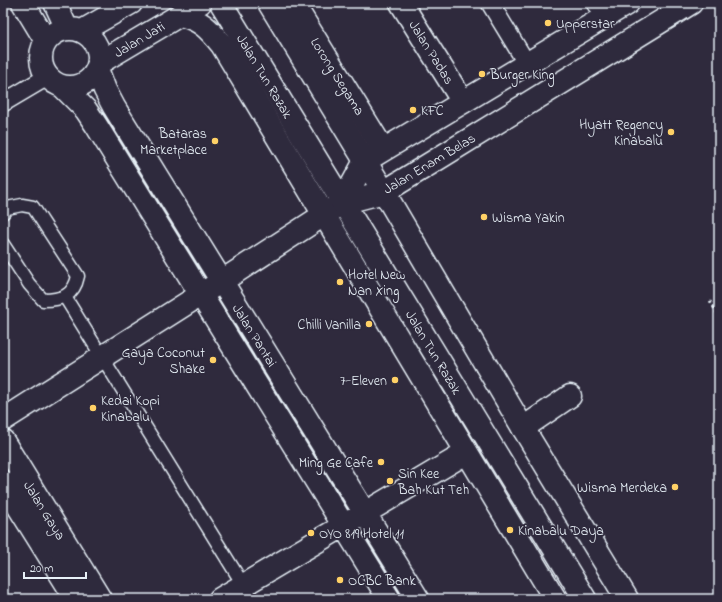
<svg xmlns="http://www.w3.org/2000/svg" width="722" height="602" viewBox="0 0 722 602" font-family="'Indie Flower',sans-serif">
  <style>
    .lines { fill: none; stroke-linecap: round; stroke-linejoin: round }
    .service-casing { stroke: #e8f1f8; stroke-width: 15 }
    .pedestrian-casing { stroke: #e8f1f8; stroke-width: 20 }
    .minor-casing { stroke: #e8f1f8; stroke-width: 25 }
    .tertiary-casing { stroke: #e8f1f8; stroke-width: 25 }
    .trunk-casing { stroke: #e8f1f8; stroke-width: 25 }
    .path { stroke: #e8f1f8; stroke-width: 2.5; stroke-dasharray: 3 3; stroke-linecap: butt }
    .service { stroke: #2f2a3d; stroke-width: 12 }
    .pedestrian { stroke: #2f2a3d; stroke-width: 17 }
    .minor { stroke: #2f2a3d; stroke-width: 22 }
    .tertiary { stroke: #2f2a3d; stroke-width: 22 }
    .trunk { stroke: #2f2a3d; stroke-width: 22 }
    .poi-dot { fill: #ffd166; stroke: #2f2a3d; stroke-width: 1.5 }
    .labels { text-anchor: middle; stroke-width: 3.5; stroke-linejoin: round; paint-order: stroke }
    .poi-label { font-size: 14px; fill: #e8f1f8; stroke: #2f2a3d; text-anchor: start }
    .street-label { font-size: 14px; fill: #e8f1f8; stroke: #2f2a3d }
  </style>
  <rect width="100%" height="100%" fill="#2f2a3d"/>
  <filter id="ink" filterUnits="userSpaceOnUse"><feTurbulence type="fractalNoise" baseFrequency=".025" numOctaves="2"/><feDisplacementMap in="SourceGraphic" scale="8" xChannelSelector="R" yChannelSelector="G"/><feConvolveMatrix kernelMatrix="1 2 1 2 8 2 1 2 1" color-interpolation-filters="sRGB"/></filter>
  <g filter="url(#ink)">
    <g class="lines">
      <defs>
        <path id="service" d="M 3,213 L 7,208 L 22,205 L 33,207 L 78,276 C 74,296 61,300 43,300 L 29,284 L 3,244
          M 65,297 L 252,599"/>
        <path id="pedestrian" d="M 490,3 L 527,64
          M 3,103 L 47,77"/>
        <path id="minor" d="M 23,3 L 46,41
          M 55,3 L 67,29
          M 293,3 L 383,149
          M 401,3 L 463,102
          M 598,3 L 606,16
          M 181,15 C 202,21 208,28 222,45 L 555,599
          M41 58a29 29 0 1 1 58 0a29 29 0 1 1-58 0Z
          M 82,31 L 131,3
          M 99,63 L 200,3
          M 97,69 L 105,90 L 114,107 L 418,599
          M 63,87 L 86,110 L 96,125 L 389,599
          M 3,420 L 222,281 L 336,207
          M 523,428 L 570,396
          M 3,441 L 100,599
          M 3,482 L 76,599
          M 220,599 L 466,453"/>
        <path id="tertiary" d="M 342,203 L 384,192 L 691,3
          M 342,203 L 365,161 L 628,3"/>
        <path id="trunk" d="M 221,3 L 585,599
          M 269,3 L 384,192 L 523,428 L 627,599"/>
      </defs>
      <!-- service casing -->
      <use href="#service" class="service-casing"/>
      <!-- pedestrian casing -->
      <use href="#pedestrian" class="pedestrian-casing"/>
      <!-- minor casing -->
      <use href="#minor" class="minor-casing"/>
      <!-- tertiary casing -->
      <use href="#tertiary" class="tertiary-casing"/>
      <!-- trunk casing -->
      <use href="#trunk" class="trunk-casing"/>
      <!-- path -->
      <path class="path" d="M 710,301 L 719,317"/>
      <!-- service -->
      <use href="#service" class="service"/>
      <!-- pedestrian -->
      <use href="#pedestrian" class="pedestrian"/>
      <!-- minor -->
      <use href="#minor" class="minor"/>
      <!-- tertiary -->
      <use href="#tertiary" class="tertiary"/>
      <!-- trunk -->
      <use href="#trunk" class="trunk"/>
    </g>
  </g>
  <!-- markers -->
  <g class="poi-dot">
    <circle cx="548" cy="23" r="4"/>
    <circle cx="482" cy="74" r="4"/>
    <circle cx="413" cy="110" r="4"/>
    <circle cx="671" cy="132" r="4"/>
    <circle cx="215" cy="141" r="4"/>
    <circle cx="484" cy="217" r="4"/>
    <circle cx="340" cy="282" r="4"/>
    <circle cx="369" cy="324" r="4"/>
    <circle cx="213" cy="360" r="4"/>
    <circle cx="395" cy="380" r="4"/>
    <circle cx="93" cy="408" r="4"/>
    <circle cx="381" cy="462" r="4"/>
    <circle cx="390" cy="481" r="4"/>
    <circle cx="675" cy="487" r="4"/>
    <circle cx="510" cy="530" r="4"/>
    <circle cx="311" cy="533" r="4"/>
    <circle cx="340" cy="580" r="4"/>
  </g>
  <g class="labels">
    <!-- poi labels -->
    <g class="poi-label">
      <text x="556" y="28">Upperstar</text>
      <text x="490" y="79">Burger King</text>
      <text x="421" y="115">KFC</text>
      <text x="663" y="129" text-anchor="end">Hyatt Regency<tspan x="663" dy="16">Kinabalu</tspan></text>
      <text x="207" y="138" text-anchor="end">Bataras<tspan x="207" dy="16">Marketplace</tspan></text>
      <text x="492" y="222">Wisma Yakin</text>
      <text x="348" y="279">Hotel New<tspan x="348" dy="16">Nan Xing</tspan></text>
      <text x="361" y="329" text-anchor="end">Chilli Vanilla</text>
      <text x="205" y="357" text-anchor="end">Gaya Coconut<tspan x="205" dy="16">Shake</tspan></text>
      <text x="387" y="385" text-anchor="end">7-Eleven</text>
      <text x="101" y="405">Kedai Kopi<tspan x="101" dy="16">Kinabalu</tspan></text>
      <text x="373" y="467" text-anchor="end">Ming Ge Cafe</text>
      <text x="398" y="478">Sin Kee<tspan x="398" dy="16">Bah Kut Teh</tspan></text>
      <text x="667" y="492" text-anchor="end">Wisma Merdeka</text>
      <text x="518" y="535">Kinabalu Daya</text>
      <text x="319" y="538">OYO 819 Hotel 11</text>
      <text x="348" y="585">OCBC Bank</text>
    </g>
    <!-- street labels -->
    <g class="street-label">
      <text transform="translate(139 39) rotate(-31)" y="5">Jalan Jati</text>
      <text transform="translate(432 52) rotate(58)" y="5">Jalan Padas</text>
      <text transform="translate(265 76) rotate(59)" y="5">Jalan Tun Razak</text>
      <text transform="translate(338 76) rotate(58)" y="5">Lorong Segama</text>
      <text transform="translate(429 163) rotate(-31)" y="5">Jalan Enam Belas</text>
      <text transform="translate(255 335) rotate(58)" y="5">Jalan Pantai</text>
      <text transform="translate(434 352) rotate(59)" y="5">Jalan Tun Razak</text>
      <text transform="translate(45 510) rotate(58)" y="5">Jalan Gaya</text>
    </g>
  </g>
  <!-- margin -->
  <rect width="722" height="602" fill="none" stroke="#2f2a3d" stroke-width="16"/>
  <rect x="8" y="8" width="706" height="586" fill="none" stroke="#e8f1f8" stroke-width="1.5" filter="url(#ink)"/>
  <!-- scale -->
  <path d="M24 572v6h62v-6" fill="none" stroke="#e8f1f8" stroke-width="2"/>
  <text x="30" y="572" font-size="12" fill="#e8f1f8" stroke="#2f2a3d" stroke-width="3" paint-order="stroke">20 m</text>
</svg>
